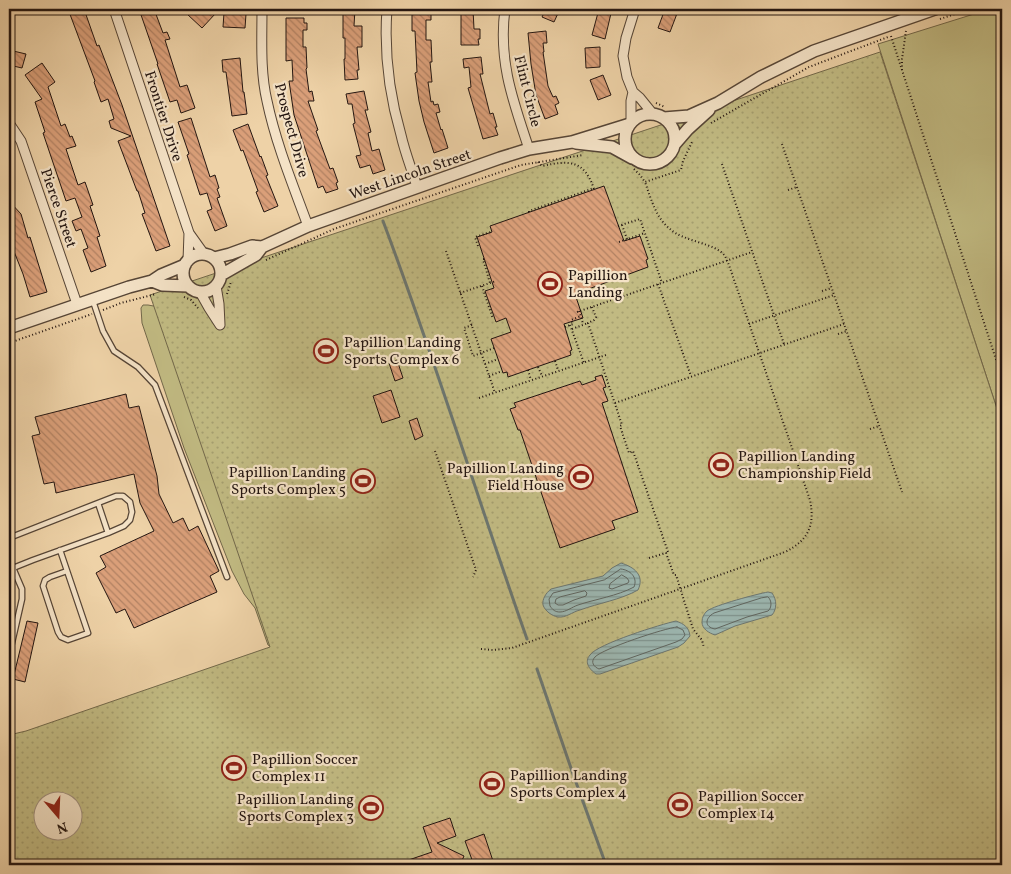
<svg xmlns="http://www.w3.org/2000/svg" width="1011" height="874" viewBox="0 0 1011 874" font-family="Vollkorn,serif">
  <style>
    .grass { fill: #c1ba82; stroke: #72684a }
    .park { fill: url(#park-dots); stroke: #72684a; fill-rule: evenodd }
    .water { fill: url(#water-rules); stroke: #6c7670 }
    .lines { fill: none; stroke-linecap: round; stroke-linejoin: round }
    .shore { stroke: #606660; stroke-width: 1 }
    .stream { stroke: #6c7670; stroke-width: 3 }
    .building { fill: url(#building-back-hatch); stroke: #241611 }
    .service-casing { stroke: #564536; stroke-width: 7 }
    .minor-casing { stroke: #564536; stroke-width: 11 }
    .tertiary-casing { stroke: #564536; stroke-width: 14 }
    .path { stroke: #241611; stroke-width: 2; stroke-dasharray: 1 2.5; stroke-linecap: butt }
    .service { stroke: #f4e2c6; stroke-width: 4.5 }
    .minor { stroke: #f4e2c6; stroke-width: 9 }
    .tertiary { stroke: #f4e2c6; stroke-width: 11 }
    .labels { text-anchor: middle; stroke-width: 4.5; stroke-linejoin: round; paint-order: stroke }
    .street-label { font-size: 15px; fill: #241611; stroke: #f4e2c6 }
    .poi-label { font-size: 15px; fill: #241611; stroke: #f4e2c6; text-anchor: start }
  </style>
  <defs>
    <pattern id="park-dots" width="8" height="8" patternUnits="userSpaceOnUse" patternTransform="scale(1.25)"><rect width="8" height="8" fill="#c1ba82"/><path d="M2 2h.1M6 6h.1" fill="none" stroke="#a69f6f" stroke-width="1.8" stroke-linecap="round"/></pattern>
    <pattern id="water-rules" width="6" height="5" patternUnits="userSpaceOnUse" patternTransform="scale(1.25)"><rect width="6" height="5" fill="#9cb6b0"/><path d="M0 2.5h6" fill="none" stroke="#7f938e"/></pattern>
    <pattern id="building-back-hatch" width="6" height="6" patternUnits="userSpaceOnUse" patternTransform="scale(1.25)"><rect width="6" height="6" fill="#da9f79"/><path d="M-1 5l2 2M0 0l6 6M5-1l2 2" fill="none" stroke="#b18162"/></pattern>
  </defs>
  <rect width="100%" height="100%" fill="#eed2a7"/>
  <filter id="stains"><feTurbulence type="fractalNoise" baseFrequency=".004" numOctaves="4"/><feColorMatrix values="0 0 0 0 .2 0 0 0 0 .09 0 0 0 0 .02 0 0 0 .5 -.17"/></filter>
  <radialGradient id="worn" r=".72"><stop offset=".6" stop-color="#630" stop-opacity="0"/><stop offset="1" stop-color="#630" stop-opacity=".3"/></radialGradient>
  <!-- grass -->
  <path class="grass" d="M 990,9 L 1002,9 L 1002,424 L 878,44 Z
    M 143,305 L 148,305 L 159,307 L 273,648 L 268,645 L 255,608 L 244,594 L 232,571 L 184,448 L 142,323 L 141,308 Z"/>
  <!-- park -->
  <path class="park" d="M 880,52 L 1002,424 L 1002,865 L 9,865 L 9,735 L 26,731 L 270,647 L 150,295 ZM 42,802 L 72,802 L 72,832 L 42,832 Z"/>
  <!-- water -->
  <path class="water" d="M 621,563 C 634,567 645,575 638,590 C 620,600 599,603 580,610 C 572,612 566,618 558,617 C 552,616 545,611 543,605 C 542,599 546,593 551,589 L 603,576 L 612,568 Z
    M 768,592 L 772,593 C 777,600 777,609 772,615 L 735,626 L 715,635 C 709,633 702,629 702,622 C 702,617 704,614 707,611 C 715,605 757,594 768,592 Z
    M 676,621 C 684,624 689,627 690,636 L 684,643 L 678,647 L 600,674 L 596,674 C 589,669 584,662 590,655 C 597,644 662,624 676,621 Z"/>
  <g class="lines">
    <!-- shore -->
    <path class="shore" d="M 621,569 C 630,570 638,577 634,587 C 617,596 596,599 578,605 C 572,607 566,612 560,612 C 555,612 553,610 550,606 L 549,599 L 553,593 L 604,580 Z
      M 622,575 L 627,578 L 629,581 L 628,583 L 612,589 L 609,588 L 610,584 Z
      M 585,591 L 587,593 L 586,596 L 574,600 L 563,605 L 558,605 L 555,603 L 556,599 L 560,597 Z
      M 768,597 C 772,600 772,608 768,611 L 747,617 L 715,629 C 704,627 705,618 714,613 L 761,598 Z
      M 677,627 L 683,630 L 685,635 L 682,639 L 676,642 L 599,669 C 594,667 590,662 595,657 C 602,649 665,628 677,627 Z"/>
    <!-- stream -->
    <path class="stream" d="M 383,221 C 435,359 478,500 527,639
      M 537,669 L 573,774 L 606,865"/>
  </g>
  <!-- building -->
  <path class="building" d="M 68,9 L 84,9 L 97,46 L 99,45 L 122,105 L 170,246 L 156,251 L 142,214 L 145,213 L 138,191 L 137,191 L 118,141 L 131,136 L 111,128 L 109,121 L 114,119 L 108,99 L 101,102 L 94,82 L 95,81 Z
    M 139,9 L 154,9 L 163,33 L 167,32 L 170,39 L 165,40 L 180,87 L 187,85 L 195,108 L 181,113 L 177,100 L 170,102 L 157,64 L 158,64 Z
    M 192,9 L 212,9 L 216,13 L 202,28 L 187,14 Z
    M 343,9 L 355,9 L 354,26 L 362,26 L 362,47 L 357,47 L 359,70 L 357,70 L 358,79 L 345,80 L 344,59 L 345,59 L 345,38 L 343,38 Z
    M 412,9 L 431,9 L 431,20 L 426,20 L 426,40 L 431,40 L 432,62 L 430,62 L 432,82 L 428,82 L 431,102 L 433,101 L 434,105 L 438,104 L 440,112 L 436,113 L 441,130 L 442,129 L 448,148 L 434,153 L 424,122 L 419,101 L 415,73 L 417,72 L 415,31 L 412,31 Z
    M 461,9 L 473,9 L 474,29 L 480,29 L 480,39 L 478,39 L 479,45 L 461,45 Z
    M 546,9 L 560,9 L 554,22 L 542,17 Z
    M 599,9 L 612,9 L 605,39 L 592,35 Z
    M 665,9 L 671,9 L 678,11 L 670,32 L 658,28 Z
    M 224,13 L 246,14 L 245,28 L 223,27 Z
    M 286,18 L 304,18 L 304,23 L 307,23 L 307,30 L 303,30 L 303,47 L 306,47 L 307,68 L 306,69 L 309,92 L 312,91 L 314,101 L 308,101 L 318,130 L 316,131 L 330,169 L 333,168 L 338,182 L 336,183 L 338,189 L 326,193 L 323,186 L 318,188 L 294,115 L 289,81 L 293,81 L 292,60 L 286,61 Z
    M 546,31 L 547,43 L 543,43 L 544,52 L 543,52 L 548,86 L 553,97 L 556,96 L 559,103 L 555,105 L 558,114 L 545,119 L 536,95 L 531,64 L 528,33 Z
    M 600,47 L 600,67 L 586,68 L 585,48 Z
    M 9,50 L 26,54 L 22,68 L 9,65 Z
    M 481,57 L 483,74 L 480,74 L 490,114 L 493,113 L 497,127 L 495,127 L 498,135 L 483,139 L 468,88 L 471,87 L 469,67 L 464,68 L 463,59 Z
    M 240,58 L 243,92 L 244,92 L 247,114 L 232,116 L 226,72 L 223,72 L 222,60 Z
    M 42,63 L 55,82 L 48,87 L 61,126 L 65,124 L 70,137 L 72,136 L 76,146 L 66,149 L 78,185 L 85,182 L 93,205 L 90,206 L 100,236 L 97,237 L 106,266 L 91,272 L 83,250 L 88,248 L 81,229 L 76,231 L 72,221 L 82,217 L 75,198 L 66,201 L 43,133 L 45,132 L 35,102 L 42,99 L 25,75 Z
    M 603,75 L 611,95 L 598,100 L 590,80 Z
    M 364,91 L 368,110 L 365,110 L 371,132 L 368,133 L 372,151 L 379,149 L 385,170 L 373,174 L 370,165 L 360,168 L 356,156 L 361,155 L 353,124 L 355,123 L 352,104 L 348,104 L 346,94 Z
    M 191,118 L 210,177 L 215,175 L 219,188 L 217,189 L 220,197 L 217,198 L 227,226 L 215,231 L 207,211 L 212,209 L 207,193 L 200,195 L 187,155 L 189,154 L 178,122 Z
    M 248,124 L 260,157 L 261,156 L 268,175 L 266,176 L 278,206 L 264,212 L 256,192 L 258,191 L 243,150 L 241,151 L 233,130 Z
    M 604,186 L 624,241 L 640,236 L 648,259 L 646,260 L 648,267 L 575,294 L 583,318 L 564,324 L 572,350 L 570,351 L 571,355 L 508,377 L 507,372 L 503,373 L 491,339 L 511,332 L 506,318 L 496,322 L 485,291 L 494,288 L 477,237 L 492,232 L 490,226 Z
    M 9,201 L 21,214 L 28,238 L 30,237 L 47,292 L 30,297 L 23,274 L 9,239 Z
    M 397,360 L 403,378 L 395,381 L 389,363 Z
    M 602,375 L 606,387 L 603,388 L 608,401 L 602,403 L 638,512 L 612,521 L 615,529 L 560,548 L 520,430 L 518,430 L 510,409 L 516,407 L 514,403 L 580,381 L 582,385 L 596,380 L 595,377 Z
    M 391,390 L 400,417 L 382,423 L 373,396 Z
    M 126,394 L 129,408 L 139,406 L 157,476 L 159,494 L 173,523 L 183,518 L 189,531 L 198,526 L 219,571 L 210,576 L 217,592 L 134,628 L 125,609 L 116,613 L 96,573 L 106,567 L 100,556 L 154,531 L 140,503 L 134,474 L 56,493 L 54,482 L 44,484 L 32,436 L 40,434 L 35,417 Z
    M 417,418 L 423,436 L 415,440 L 409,421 Z
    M 27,621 L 38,623 L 25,682 L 13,679 Z
    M 450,818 L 456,836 L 437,843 L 464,856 L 460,865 L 433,865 L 436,859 L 418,865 L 397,865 L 397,864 L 432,852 L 423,827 Z
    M 484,834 L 493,861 L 479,865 L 474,865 L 465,841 Z"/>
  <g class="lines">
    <defs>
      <path id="service" d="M 93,301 L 103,331 L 114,351 L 138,367 L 155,385 L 227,577
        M 98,503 L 116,496 L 123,496 L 130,502 L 132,512 L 130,520 L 124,526 L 108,533
        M 9,538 L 98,503 L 108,533 L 33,560 L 13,568 L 22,589 L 22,599 L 9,656
        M 60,550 L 88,633 L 68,640 L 61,637 L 58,632 L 43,586 L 45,580 L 50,577 L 67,571
        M 9,555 L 13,568 L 9,570"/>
      <path id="minor" d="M 114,9 L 189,233 L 204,254
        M 262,9 C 262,39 260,71 267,101 C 276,144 293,185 308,226
        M 387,9 C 384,51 389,94 401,135 C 405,153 412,170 417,187
        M 505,9 C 498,61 513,101 529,149
        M 633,92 L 640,98 L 653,114
        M 631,122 L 631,101 L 633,92 L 627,77 L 623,56 L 626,38 L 635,9
        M 9,123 L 21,141 L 77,304
        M 188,261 L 189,233
        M 216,286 L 219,304 L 220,325
        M 200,292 L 209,308 L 220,325"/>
      <path id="tertiary" d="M625 139a25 25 0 1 1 50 0a25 25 0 1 1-50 0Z
        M 664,118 L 689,116 L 718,103 L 761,77 L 814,51 L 935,9
        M 576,143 L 612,147 L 632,158
        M 675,144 L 688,129 L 709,110
        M183 273a19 19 0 1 1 38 0a19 19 0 1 1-38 0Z
        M 214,258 L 230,254 L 252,246 L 262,247
        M 221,275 L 256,255 L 262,247 L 308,226 L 500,158 L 529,149 L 572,142 L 630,124
        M 152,281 L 162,285 L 188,286
        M 9,328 L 129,287 L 152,281 L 161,275 L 185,265"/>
    </defs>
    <!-- service casing -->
    <use href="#service" class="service-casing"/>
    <!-- minor casing -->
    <use href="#minor" class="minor-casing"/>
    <!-- tertiary casing -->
    <use href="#tertiary" class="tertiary-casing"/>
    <!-- path -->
    <path class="path" d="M 940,19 L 970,9
      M 891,36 L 1002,378
      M 902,70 L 902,59 L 906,31
      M 656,103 L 665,107
      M 711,123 L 809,67 L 888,37
      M 782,144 L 902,492
      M 538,162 L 542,166 C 570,160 584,160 594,189
      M 722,164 L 784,344
      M 634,169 L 640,175 L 645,182 L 681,170 L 683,161 L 693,140
      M 788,190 L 797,187
      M 529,212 L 529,211 L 594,188
      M 622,225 L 627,239
      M 618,226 L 640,219 L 662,283
      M 619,242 L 645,233
      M 478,246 L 475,237 L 491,232
      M 446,251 L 495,393
      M 484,259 L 483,259 L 490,283
      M 266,260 L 334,229 L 521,165 L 583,155
      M 658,284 L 691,376
      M 482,286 L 493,319
      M 822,291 L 832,288
      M 460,293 L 496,281
      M 227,294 L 231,282
      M 184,297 L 191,300 L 198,308
      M 592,307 L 596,317 L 594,320 L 588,323 L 622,425 L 620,426 L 629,453 L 633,451 L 668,552 L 666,553
      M 103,310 L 121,303 L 156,294
      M 579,311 L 583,323
      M 577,312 L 752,252
      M 749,324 L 834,295
      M 472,325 L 464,328 L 473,356 L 494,348
      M 570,325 L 584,363
      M 565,327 L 573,324 L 571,320 L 581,316
      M 572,329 L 588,323
      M 838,334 L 847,331
      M 9,343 L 92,314
      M 555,361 L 558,370
      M 485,364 L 498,359
      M 538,367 L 542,376
      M 528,370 L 531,380
      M 489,376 L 502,371
      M 479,398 L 606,355
      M 615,403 L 844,324
      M 870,429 L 879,426
      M 435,451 L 476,570 L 473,577
      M 649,558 L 666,553 L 674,575 L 676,575 L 693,629 L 702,640 L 704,648
      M 481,649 L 493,650 L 512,648 L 785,552 C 809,540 815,525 810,500 L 732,274 C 730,268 728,262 725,256 C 716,243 684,242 670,229 C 656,218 651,199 645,182"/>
    <!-- service -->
    <use href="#service" class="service"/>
    <!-- minor -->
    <use href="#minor" class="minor"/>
    <!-- tertiary -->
    <use href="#tertiary" class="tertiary"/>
  </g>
  <!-- icons -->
  <defs>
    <symbol id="stadium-ring" viewBox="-11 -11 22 22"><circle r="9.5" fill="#f4e2c6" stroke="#8f2418" stroke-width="1.5"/><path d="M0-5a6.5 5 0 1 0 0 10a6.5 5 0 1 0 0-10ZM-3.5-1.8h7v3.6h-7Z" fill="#8f2418"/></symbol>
  </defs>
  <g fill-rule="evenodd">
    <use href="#stadium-ring" x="536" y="270" width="28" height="28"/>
    <use href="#stadium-ring" x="312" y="337" width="28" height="28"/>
    <use href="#stadium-ring" x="707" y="451" width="28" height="28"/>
    <use href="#stadium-ring" x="567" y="463" width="28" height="28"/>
    <use href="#stadium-ring" x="349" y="467" width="28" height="28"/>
    <use href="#stadium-ring" x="220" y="754" width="28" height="28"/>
    <use href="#stadium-ring" x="478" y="770" width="28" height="28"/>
    <use href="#stadium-ring" x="666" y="791" width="28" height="28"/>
    <use href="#stadium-ring" x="357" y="794" width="28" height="28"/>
  </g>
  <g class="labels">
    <!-- street labels -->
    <g class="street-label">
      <text transform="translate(528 91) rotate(76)" y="5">Flint Circle</text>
      <text transform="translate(164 116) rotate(72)" y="5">Frontier Drive</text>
      <text transform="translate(292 130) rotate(75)" y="5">Prospect Drive</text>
      <text transform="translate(410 174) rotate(-19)" y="5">West Lincoln Street</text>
      <text transform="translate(59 208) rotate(71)" y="5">Pierce Street</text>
    </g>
    <!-- poi labels -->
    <g class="poi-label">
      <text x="568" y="280">Papillion<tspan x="568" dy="17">Landing</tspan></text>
      <text x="344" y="347">Papillion Landing<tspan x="344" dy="17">Sports Complex 6</tspan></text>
      <text x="738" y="461">Papillion Landing<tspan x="738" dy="17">Championship Field</tspan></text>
      <text x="564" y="473" text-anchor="end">Papillion Landing<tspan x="564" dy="17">Field House</tspan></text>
      <text x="346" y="477" text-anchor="end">Papillion Landing<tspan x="346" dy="17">Sports Complex 5</tspan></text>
      <text x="252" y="764">Papillion Soccer<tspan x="252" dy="17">Complex 11</tspan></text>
      <text x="510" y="780">Papillion Landing<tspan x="510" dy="17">Sports Complex 4</tspan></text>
      <text x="698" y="801">Papillion Soccer<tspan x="698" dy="17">Complex 14</tspan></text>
      <text x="354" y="804" text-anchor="end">Papillion Landing<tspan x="354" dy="17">Sports Complex 3</tspan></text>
    </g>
  </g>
  <!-- margin -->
  <rect width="1011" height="874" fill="none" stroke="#eed2a7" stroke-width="30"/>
  <rect x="10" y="10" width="991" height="854" fill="none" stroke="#241611" stroke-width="2.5"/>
  <rect x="15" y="15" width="981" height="844" fill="none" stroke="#241611"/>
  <!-- north arrow -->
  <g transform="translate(58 816) rotate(161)"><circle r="24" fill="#f4e2c6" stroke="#a1907e"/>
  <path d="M0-4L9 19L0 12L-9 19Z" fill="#8f2418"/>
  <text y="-8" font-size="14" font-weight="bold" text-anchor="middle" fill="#241611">N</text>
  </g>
  <rect width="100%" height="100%" filter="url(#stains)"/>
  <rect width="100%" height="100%" fill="url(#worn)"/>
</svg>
